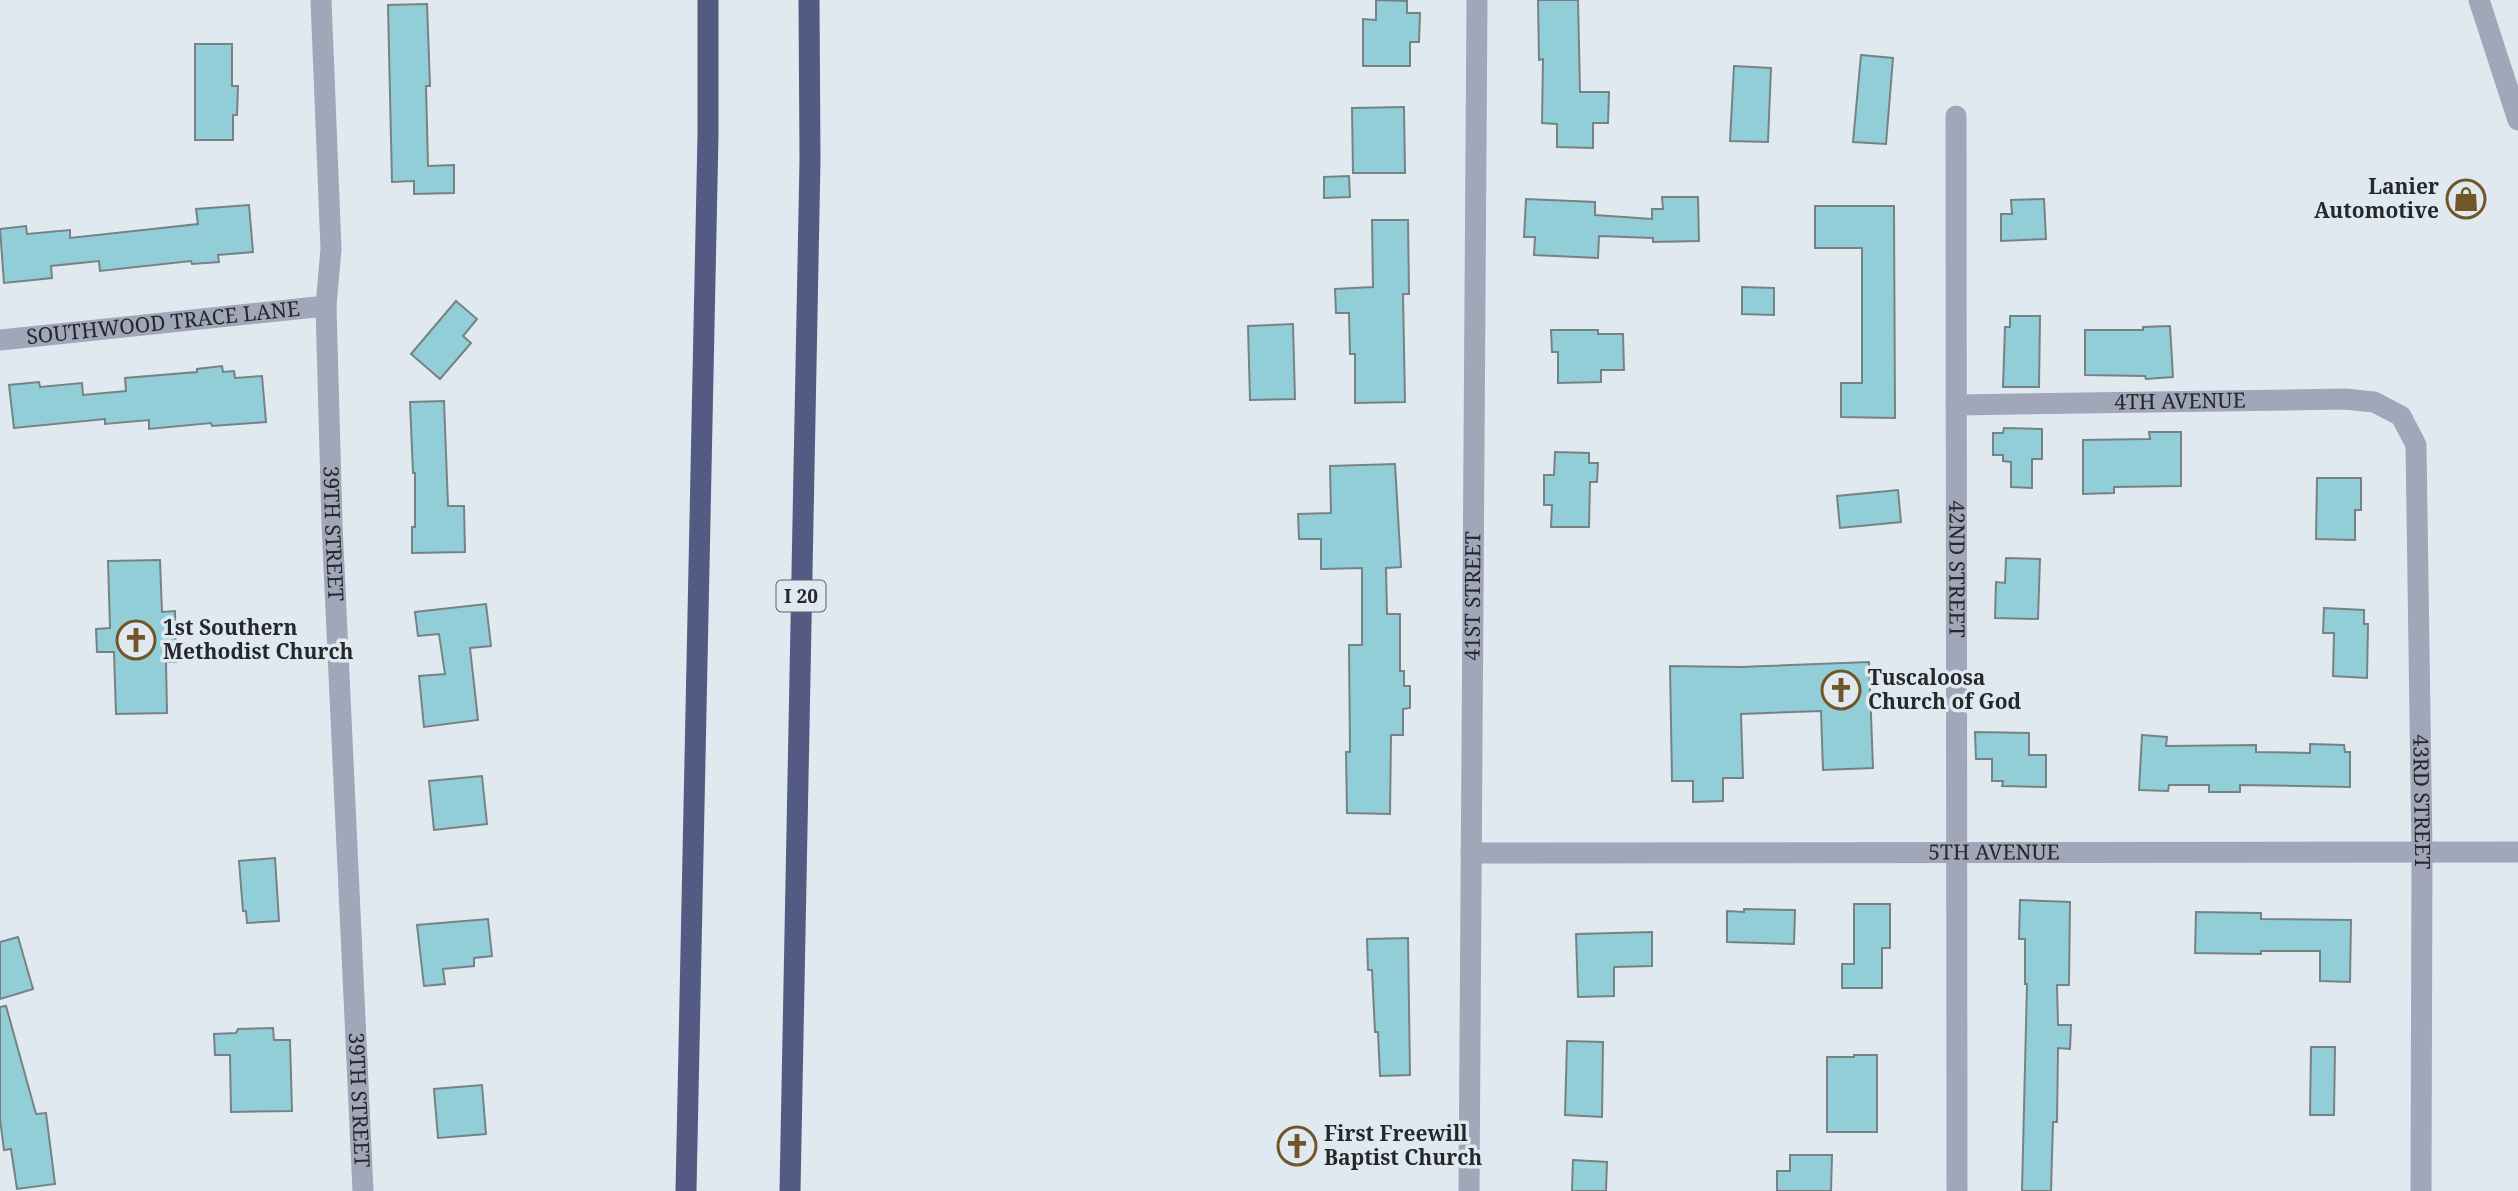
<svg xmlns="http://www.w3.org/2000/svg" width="2518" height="1191" viewBox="0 0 2518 1191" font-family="'Noto Serif',serif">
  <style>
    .building { fill: #92ced8; stroke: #778284; stroke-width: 2 }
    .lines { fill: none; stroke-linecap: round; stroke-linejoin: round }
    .minor { stroke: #a1a6b9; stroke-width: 21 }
    .motorway { stroke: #535b82; stroke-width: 21 }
    .labels { text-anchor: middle; stroke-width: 7; stroke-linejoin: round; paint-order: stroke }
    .shield { fill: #e0e9f0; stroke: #5d6266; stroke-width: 2 }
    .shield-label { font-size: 19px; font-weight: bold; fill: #25282b }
    .poi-label { font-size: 21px; font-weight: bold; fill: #25282b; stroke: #e0e9f0; text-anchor: start }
    .street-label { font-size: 21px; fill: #25282b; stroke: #e0e9f0 }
  </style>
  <rect width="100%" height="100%" fill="#e0e9f0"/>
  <!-- building -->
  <path class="building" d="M 1376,0 L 1407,1 L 1407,13 L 1420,13 L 1419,42 L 1410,42 L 1410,66 L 1363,66 L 1363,19 L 1376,20 Z
    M 1538,0 L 1578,0 L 1580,92 L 1609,92 L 1608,123 L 1593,123 L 1593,148 L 1557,147 L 1557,124 L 1542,123 L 1543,59 L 1539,60 Z
    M 427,4 L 430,86 L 426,86 L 428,166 L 454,165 L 454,193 L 414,194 L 414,181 L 392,182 L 388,5 Z
    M 195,44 L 232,44 L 232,86 L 238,86 L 237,115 L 233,115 L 233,140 L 195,140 Z
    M 1861,55 L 1893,58 L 1886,144 L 1853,142 Z
    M 1734,66 L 1771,68 L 1768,142 L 1730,141 Z
    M 1404,107 L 1405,173 L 1353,173 L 1352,108 Z
    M 1349,176 L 1350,197 L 1324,198 L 1324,177 Z
    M 1662,197 L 1698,197 L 1699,241 L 1653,242 L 1653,238 L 1599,236 L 1598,258 L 1534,255 L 1535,237 L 1524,237 L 1526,199 L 1595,202 L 1595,215 L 1652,219 L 1652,209 L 1663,209 Z
    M 2044,199 L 2046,239 L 2001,241 L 2001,214 L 2012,214 L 2011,200 Z
    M 249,205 L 253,252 L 218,255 L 219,262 L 192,264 L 191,261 L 100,271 L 99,261 L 51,266 L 52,278 L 4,283 L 0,229 L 26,226 L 27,234 L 70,230 L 70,238 L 198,224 L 196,209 Z
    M 1815,206 L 1894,206 L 1895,418 L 1841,417 L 1841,383 L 1862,383 L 1862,248 L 1815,248 Z
    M 1372,220 L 1408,220 L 1409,294 L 1403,294 L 1405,402 L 1355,403 L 1355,354 L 1350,354 L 1349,313 L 1336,313 L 1335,289 L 1373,287 Z
    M 1742,287 L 1774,288 L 1774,315 L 1742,314 Z
    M 456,301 L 477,319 L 463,336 L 471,343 L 440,379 L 411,354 Z
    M 2010,316 L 2040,316 L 2039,387 L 2003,387 L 2005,327 L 2010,327 Z
    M 1293,324 L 1295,399 L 1250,400 L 1248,326 Z
    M 2170,326 L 2173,377 L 2146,379 L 2145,376 L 2085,375 L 2085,330 L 2143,330 L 2143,327 Z
    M 1551,330 L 1598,330 L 1598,334 L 1623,334 L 1624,370 L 1601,370 L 1601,382 L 1558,383 L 1558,352 L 1552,352 Z
    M 222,366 L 223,372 L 234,371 L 235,378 L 262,376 L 266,422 L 212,426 L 211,423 L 149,429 L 149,420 L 105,424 L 105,419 L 14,428 L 9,385 L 39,382 L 40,387 L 82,383 L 83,395 L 126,391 L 125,378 L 197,372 L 197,369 Z
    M 444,401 L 448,506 L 464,506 L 465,552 L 412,553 L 412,527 L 415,527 L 415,473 L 413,473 L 410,402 Z
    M 2004,428 L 2042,429 L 2042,459 L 2032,459 L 2032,488 L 2011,487 L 2011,462 L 2003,461 L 2003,455 L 1993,455 L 1993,433 L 2003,433 Z
    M 2149,432 L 2181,432 L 2181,486 L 2114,487 L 2114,493 L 2083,494 L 2083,440 L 2150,439 Z
    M 1555,452 L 1589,453 L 1589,463 L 1598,463 L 1597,482 L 1590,482 L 1589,527 L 1551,527 L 1552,505 L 1544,505 L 1544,475 L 1554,475 Z
    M 1395,464 L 1401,567 L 1386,568 L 1387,614 L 1400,614 L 1400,671 L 1404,671 L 1404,686 L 1410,686 L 1410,708 L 1403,709 L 1403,735 L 1391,735 L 1390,814 L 1347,813 L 1346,752 L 1350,752 L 1349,645 L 1362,645 L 1362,568 L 1321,569 L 1321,539 L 1299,539 L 1298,514 L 1331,513 L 1330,466 Z
    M 2317,478 L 2361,478 L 2361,510 L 2355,510 L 2355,540 L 2316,539 Z
    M 1898,490 L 1901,522 L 1840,528 L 1837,496 Z
    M 2006,558 L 2040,559 L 2038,619 L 1995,618 L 1996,582 L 2005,583 Z
    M 160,560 L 162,612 L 175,611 L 176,662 L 166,662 L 167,713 L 116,714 L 114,652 L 97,652 L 96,629 L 110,628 L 108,561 Z
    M 486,604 L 491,646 L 470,648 L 478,720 L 424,727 L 419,676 L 445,674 L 439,634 L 418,636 L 415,612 Z
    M 2324,608 L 2364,610 L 2364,624 L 2368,624 L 2367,678 L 2333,676 L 2334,633 L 2323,633 Z
    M 1869,662 L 1873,768 L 1823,770 L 1821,711 L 1741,714 L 1743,778 L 1723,778 L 1723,801 L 1693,802 L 1693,781 L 1672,781 L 1670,666 L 1740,667 Z
    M 1975,732 L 2029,733 L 2029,755 L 2046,755 L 2046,787 L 2002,786 L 2003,781 L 1992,781 L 1992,759 L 1976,759 Z
    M 2142,735 L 2167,737 L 2166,746 L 2256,745 L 2256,752 L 2310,753 L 2310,744 L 2344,745 L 2345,752 L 2350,752 L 2350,787 L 2240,785 L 2240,792 L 2209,792 L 2209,785 L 2169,785 L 2168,791 L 2139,790 Z
    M 482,776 L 487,824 L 434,830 L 429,781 Z
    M 275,858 L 279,921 L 247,923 L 246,911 L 243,911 L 239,861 Z
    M 2020,900 L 2070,902 L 2069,985 L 2057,985 L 2058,1025 L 2071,1025 L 2070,1049 L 2058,1048 L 2057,1122 L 2053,1122 L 2051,1191 L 2022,1191 L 2027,984 L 2025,984 L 2025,939 L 2019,939 Z
    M 1854,904 L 1890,904 L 1890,948 L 1882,948 L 1882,988 L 1842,988 L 1842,964 L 1854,964 Z
    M 1744,909 L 1795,910 L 1794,944 L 1727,942 L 1727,911 L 1744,912 Z
    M 2196,912 L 2261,913 L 2261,919 L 2351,920 L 2350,982 L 2320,981 L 2320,951 L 2261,951 L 2261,954 L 2195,953 Z
    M 488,919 L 492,956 L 474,958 L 474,966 L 443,969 L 445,984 L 424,986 L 417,925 Z
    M 1652,932 L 1652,966 L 1614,967 L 1614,996 L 1578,997 L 1576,934 Z
    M 18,937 L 33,989 L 0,999 L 0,942 Z
    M 1408,938 L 1410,1075 L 1380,1076 L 1378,1032 L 1375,1032 L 1372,970 L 1368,970 L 1367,939 Z
    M 6,1006 L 36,1114 L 46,1113 L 55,1184 L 17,1189 L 11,1149 L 4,1150 L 0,1119 L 0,1007 Z
    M 273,1028 L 274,1040 L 290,1040 L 292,1111 L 231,1112 L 230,1055 L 215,1055 L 214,1034 L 236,1033 L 238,1029 Z
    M 1567,1041 L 1603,1042 L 1602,1117 L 1565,1115 Z
    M 2311,1047 L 2335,1047 L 2334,1115 L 2310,1115 Z
    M 1854,1055 L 1877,1055 L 1877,1132 L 1827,1132 L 1827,1057 L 1854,1057 Z
    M 482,1085 L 486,1134 L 438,1138 L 434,1089 Z
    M 1790,1155 L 1832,1155 L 1831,1191 L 1777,1191 L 1777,1171 L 1790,1171 Z
    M 1573,1160 L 1607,1162 L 1606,1191 L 1572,1191 Z"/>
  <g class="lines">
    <!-- minor -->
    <g class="minor">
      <path id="s1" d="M 321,0 L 331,249 L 326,306 L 332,524 L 363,1191"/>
      <path d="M 2479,0 L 2518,120"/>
      <path id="s2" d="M 1956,116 L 1957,1191"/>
      <path id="s3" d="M 0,340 L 326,306"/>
      <path id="s4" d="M 1956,405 L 2345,399 L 2374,402 L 2401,416 L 2416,445 L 2422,852 L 2421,1191"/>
      <path id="s5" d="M 1471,853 L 2518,852"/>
      <path id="s6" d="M 1469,1191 L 1477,0"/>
    </g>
    <!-- motorway -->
    <path class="motorway" d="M 686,1191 L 708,135 L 708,0
      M 790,1191 L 810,160 L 809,0"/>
  </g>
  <!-- icons -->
  <defs>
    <symbol id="shop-ring" viewBox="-11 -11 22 22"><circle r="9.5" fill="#e0e9f0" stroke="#705628" stroke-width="1.5"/><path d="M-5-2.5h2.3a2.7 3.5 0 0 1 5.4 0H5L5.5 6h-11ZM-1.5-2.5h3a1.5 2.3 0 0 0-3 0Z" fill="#705628"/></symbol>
    <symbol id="church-ring" viewBox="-11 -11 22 22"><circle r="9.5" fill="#e0e9f0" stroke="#705628" stroke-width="1.5"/><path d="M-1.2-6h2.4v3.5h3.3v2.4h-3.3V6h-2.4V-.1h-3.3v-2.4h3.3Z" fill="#705628"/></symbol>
  </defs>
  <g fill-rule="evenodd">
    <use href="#shop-ring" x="2444" y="177" width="44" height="44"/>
    <use href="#church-ring" x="114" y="618" width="44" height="44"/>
    <use href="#church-ring" x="1819" y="668" width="44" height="44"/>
    <use href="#church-ring" x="1275" y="1124" width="44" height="44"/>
  </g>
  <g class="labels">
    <!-- shield labels -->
    <rect class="shield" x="776.5" y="580.5" width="49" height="31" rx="5"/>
    <g class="shield-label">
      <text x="801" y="603">I 20</text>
    </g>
    <!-- poi labels -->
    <g class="poi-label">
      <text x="2439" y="194" text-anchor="end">Lanier<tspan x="2439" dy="24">Automotive</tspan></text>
      <text x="163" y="635">1st Southern<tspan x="163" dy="24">Methodist Church</tspan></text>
      <text x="1868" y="685">Tuscaloosa<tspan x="1868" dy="24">Church of God</tspan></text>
      <text x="1324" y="1141">First Freewill<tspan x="1324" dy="24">Baptist Church</tspan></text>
    </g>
    <!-- street labels -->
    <g class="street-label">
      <text dy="7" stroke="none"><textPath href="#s3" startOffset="164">SOUTHWOOD TRACE LANE</textPath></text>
      <text dy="7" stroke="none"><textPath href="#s4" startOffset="224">4TH AVENUE</textPath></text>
      <text dy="7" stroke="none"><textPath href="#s1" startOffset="534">39TH STREET</textPath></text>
      <text dy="7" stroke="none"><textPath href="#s2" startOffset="453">42ND STREET</textPath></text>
      <text dy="7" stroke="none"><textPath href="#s6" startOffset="595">41ST STREET</textPath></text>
      <text dy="7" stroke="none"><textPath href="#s4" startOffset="838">43RD STREET</textPath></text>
      <text dy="7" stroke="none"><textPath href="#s5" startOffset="523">5TH AVENUE</textPath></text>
      <text dy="7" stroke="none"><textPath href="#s1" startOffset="1101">39TH STREET</textPath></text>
    </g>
  </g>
</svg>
